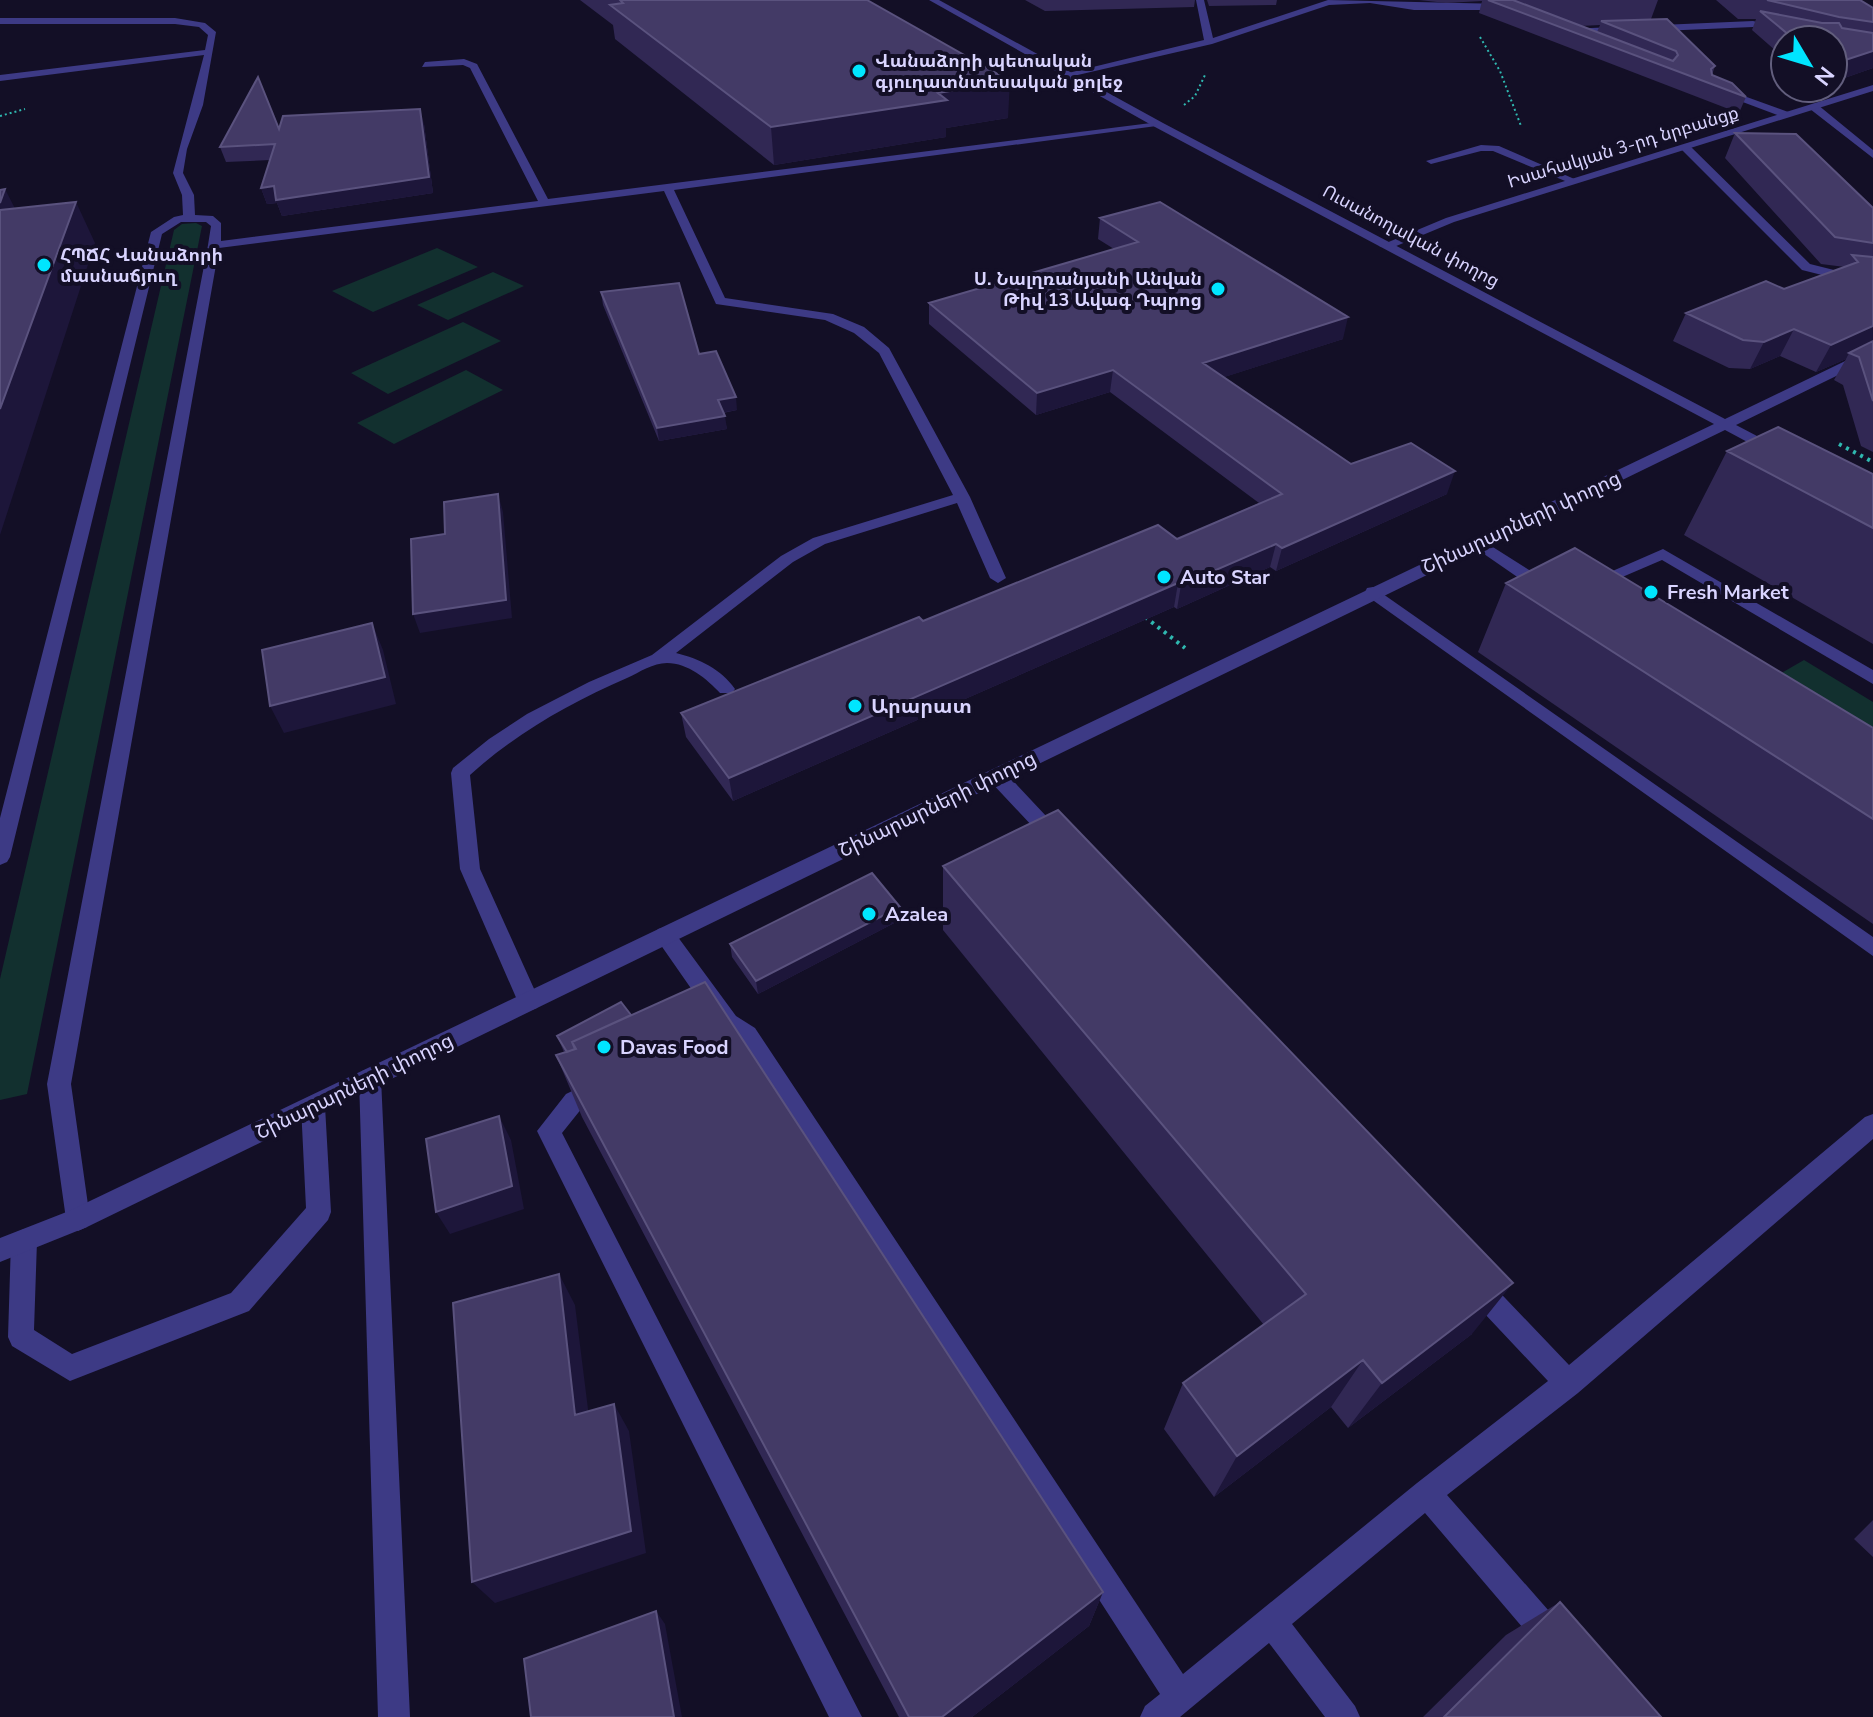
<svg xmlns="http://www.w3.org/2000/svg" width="1873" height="1717" viewBox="0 0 1873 1717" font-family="'Nunito Sans','Noto Sans Armenian',sans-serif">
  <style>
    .green { fill: #12302f }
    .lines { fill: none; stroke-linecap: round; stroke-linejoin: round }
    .path-far1 { stroke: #2fb8b0; stroke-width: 2; stroke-dasharray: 2 3; stroke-linecap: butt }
    .path { stroke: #2fb8b0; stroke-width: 4; stroke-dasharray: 3 5; stroke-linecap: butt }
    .service { fill: #3d3a85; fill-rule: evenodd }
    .minor { fill: #3d3a85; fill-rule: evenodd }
    .tertiary { fill: #3d3a85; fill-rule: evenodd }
    .wall { fill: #312854; fill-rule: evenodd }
    .shaded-wall { fill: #1d163a }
    .building { fill: #433a66; stroke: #5a527e; stroke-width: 2 }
    .poi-dot { fill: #00e5ff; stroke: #130f26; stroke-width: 3 }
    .labels { text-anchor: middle; stroke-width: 8; stroke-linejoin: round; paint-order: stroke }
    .far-poi-label { font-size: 18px; font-weight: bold; fill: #d9d4ff; stroke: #130f26; text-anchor: start }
    .far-street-label { font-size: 18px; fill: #d9d4ff; stroke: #130f26 }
    .street-label { font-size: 20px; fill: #d9d4ff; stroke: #130f26 }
    .poi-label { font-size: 20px; font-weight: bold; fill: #d9d4ff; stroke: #130f26; text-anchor: start }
  </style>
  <rect width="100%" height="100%" fill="#130f26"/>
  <!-- green -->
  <path class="green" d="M 196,223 L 202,226 L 27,1094 L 0,1100 L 0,979 L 174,230 L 182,224 Z
    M 437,248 L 478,267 L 373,312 L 332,291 Z
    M 493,272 L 524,286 L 448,320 L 417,305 Z
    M 463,322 L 501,341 L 388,394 L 351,373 Z
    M 466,370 L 503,390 L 394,444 L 357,423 Z
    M 1804,660 L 1873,702 L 1873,760 L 1757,687 Z"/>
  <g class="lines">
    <!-- path-far1 -->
    <path class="path-far1" d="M 1480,37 L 1500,71 L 1521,126
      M 1184,105 L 1195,96 L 1205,75
      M 0,116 L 25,109"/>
    <!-- path -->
    <path class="path" d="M 1839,444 L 1873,462
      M 1145,617 L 1185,648"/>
    <!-- service -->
    <path class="service" d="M 1196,0 L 1204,0 L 1213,38 L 1328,0 L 1504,4 L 1508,7 L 1504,10 L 1414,10 L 1370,3 L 1329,5 L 1212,44 L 1069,77 L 1064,74 L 1204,40 Z
      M 0,18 L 175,18 L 205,23 L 216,32 L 203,105 L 187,149 L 183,173 L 194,195 L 195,215 L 213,216 L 221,223 L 221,241 L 538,201 L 470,68 L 463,65 L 422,67 L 425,62 L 464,59 L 477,64 L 548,199 L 1159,122 L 1164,125 L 674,190 L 725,298 L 833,314 L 864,327 L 889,348 L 970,497 L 1006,578 L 998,583 L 990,578 L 957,503 L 825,544 L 793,562 L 676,653 C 700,659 721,669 735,689 L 732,693 L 720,693 C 707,679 688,663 667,663 C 653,663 640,672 627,678 C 570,703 516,733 470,775 L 480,869 L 540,1002 L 537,1008 L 529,1011 L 521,1008 L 518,1002 L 460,869 L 451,773 L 453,768 L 489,739 L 527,714 L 589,682 L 652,655 L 781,556 L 813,538 L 953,495 L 879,353 L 854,333 L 825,320 L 716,304 L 664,191 L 219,248 L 71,1084 L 90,1219 L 87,1227 L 78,1231 L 69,1227 L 66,1219 L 47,1084 L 208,245 L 211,226 L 206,222 L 181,222 L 162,234 L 10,857 L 7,862 L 0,865 L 0,818 L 151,232 L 174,217 L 183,215 L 182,195 L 173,173 L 204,55 L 0,81 L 0,75 L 205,50 L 208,35 L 199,27 L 175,24 L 0,24 Z
      M 1753,21 L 1831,40 L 1814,40 L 1753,27 L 1568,35 L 1564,32 L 1568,29 Z
      M 1719,87 L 1791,113 L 1792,115 L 1783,117 L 1716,92 Z
      M 1810,105 L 1818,105 L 1873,150 L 1873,158 L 1810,109 Z
      M 1481,145 L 1499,146 L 1579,181 L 1570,183 L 1493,151 L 1481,151 L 1431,164 L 1426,161 Z
      M 1681,145 L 1689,145 L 1810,264 L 1842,272 L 1873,274 L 1873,282 L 1842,280 L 1802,270 L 1681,149 Z
      M 1477,537 L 1551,584 L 1551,592 L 1539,592 L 1471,545 L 1471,539 Z
      M 1663,549 L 1873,670 L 1873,684 L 1662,560 L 1599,587 L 1593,588 L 1585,583 Z
      M 1373,587 L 1873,937 L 1873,956 L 1367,596 L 1365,592 L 1367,588 Z
      M 996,768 L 1003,770 L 1062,833 L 1065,838 L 1062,843 L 1048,843 L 989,780 L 987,775 Z
      M 665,927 L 672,929 L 736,1016 L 755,1028 L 1183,1674 L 1417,1483 L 1548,1381 L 1468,1296 L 1464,1287 L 1468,1278 L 1477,1275 L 1486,1278 L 1569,1365 L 1865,1117 L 1873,1114 L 1873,1139 L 1578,1393 L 1447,1495 L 1563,1627 L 1567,1638 L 1563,1649 L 1552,1653 L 1541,1649 L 1425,1513 L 1292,1624 L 1355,1706 L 1360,1717 L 1325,1717 L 1269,1643 L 1180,1717 L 1140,1717 L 1145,1706 L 1160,1694 L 739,1042 L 720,1030 L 658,941 L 654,935 L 658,929 Z
      M 599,1078 L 607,1081 L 611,1088 L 607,1095 L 582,1108 L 562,1133 L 862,1717 L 829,1717 L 537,1131 L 566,1094 Z
      M 313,1096 L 321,1099 L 325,1106 L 331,1212 L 328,1220 L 249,1311 L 70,1381 L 12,1346 L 8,1337 L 11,1241 L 15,1233 L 24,1229 L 33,1233 L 37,1241 L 34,1330 L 72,1354 L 231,1293 L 306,1208 L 301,1106 L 305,1099 Z"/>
    <!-- minor -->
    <path class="minor" d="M 1873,85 L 1873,91 L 1454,222 L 1389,249 L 1379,246 L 1446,218 Z
      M 370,1068 L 378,1071 L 381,1078 L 410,1717 L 378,1717 L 359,1078 L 362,1071 Z"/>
    <!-- tertiary -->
    <path class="tertiary" d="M 929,0 L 939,0 L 1163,123 L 1725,419 L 1868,350 L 1873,349 L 1873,358 L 1736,425 L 1778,447 L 1778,453 L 1768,453 L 1725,430 L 87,1227 L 0,1262 L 0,1238 L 69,1211 L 1714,424 L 1155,127 Z"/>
  </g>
  <!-- wall -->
  <path class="wall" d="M 580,0 L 867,0 L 1008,118 L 946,128 L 946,137 L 774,165 L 615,39 L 613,25 Z
    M 1025,0 L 1195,0 L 1194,7 L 1045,11 Z
    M 1207,0 L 1277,0 L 1276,5 L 1209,6 Z
    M 1419,0 L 1658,0 L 1651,19 L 1715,66 L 1712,75 L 1746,97 L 1739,113 L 1479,13 L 1482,1 L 1446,3 ZM 1600,25 L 1597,32 L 1580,26 Z
    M 1716,0 L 1860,0 L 1873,8 L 1873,68 L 1833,82 L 1833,40 L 1785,40 L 1785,59 L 1752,30 L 1756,19 L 1738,19 Z
    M 424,124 L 433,193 L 282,216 L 277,203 L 267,204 L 261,188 L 270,160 L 226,162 L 220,147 L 279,129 Z
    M 1735,133 L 1873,208 L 1873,452 L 1861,446 L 1843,385 L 1834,380 L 1846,359 L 1816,372 L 1780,356 L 1750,369 L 1729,368 L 1673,341 L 1686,313 L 1784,289 L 1845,267 L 1821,264 L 1725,158 Z
    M 1100,218 L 1343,339 L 1224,377 L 1351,464 L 1447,494 L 1276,571 L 1270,567 L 1177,609 L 1174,607 L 733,801 L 686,737 L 681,713 L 923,621 L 1177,539 L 1259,503 L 1110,392 L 1036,415 L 929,324 L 929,303 L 1114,249 L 1098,239 Z
    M 601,292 L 699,354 L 737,410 L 723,413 L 727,429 L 659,441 L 603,305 Z
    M 1727,451 L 1873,474 L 1873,644 L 1684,535 Z
    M 1506,583 L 1873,728 L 1873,924 L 1478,652 Z
    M 943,866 L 1472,1334 L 1348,1428 L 1331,1407 L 1214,1497 L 1164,1429 L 1183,1383 L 1264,1325 L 943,930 Z
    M 900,907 L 900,920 L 758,994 L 732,957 L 730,944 Z
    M 631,1015 L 1103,1592 L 1089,1626 L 972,1717 L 899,1717 L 582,1117 L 556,1055 L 564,1052 L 557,1036 Z
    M 1873,1520 L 1873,1557 L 1854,1539 Z
    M 1560,1602 L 1661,1717 L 1423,1717 L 1506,1635 Z"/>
  <!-- shaded-wall -->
  <path class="shaded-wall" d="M 1873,51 L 1873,68 L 1833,82 L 1833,64 Z
    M 1010,81 L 1008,118 L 946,128 L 946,137 L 774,165 L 771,127 L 938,93 Z
    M 420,109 L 424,124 L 433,193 L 282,216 L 277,203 L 267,204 L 261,188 Z
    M 5,189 L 26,230 L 0,216 L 0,203 Z
    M 76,202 L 95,243 L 0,535 L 0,409 Z
    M 1348,317 L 1343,339 L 1200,385 L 1203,363 Z
    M 1873,326 L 1873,346 L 1849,353 L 1846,359 L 1816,372 L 1831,345 Z
    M 1794,329 L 1780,356 L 1750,369 L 1764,342 Z
    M 1113,370 L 1110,392 L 1036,415 L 1037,393 Z
    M 736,397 L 737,410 L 720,413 L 718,400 Z
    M 725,416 L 727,429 L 659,441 L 657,428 Z
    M 1455,471 L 1447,494 L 1276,571 L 1282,548 Z
    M 498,494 L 503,512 L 512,618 L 420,633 L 413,614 Z
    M 1276,544 L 1270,567 L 1177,609 L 1181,585 Z
    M 1178,583 L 1174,607 L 733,801 L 729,778 Z
    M 372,623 L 383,650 L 396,704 L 284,733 L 270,706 Z
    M 900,907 L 900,920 L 758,994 L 756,981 Z
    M 499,1116 L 511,1140 L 524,1209 L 450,1234 L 436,1212 Z
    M 559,1274 L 575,1305 L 592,1441 L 575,1415 Z
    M 1513,1283 L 1472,1334 L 1348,1428 L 1382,1383 Z
    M 1363,1360 L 1331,1407 L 1214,1497 L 1237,1456 Z
    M 614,1404 L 629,1431 L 646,1553 L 495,1603 L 472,1582 Z
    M 1103,1592 L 1089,1626 L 972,1717 L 942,1717 Z
    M 656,1611 L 665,1624 L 682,1717 L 674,1717 Z"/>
  <!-- building -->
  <path class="building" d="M 620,0 L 867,0 L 1010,81 L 938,93 L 947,100 L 771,127 L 610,5 L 623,3 Z
    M 1488,0 L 1513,0 L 1673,61 L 1678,55 L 1676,51 L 1601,21 L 1667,19 L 1715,66 L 1711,69 L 1712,75 L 1732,83 L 1746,97 Z
    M 1767,0 L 1860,0 L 1873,8 L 1873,22 L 1839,17 Z
    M 1760,11 L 1822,23 L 1839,23 L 1842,28 L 1873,33 L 1873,51 L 1833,64 L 1833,40 L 1795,40 Z
    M 258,77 L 279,129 L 283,116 L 420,109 L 429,177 L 276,200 L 274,186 L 261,188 L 275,144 L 220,147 Z
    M 1735,133 L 1796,134 L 1873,208 L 1873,243 L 1835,237 Z
    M 5,189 L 0,203 L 0,190 Z
    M 76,202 L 0,409 L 0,210 Z
    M 1160,202 L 1348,317 L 1203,363 L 1351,464 L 1411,443 L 1455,471 L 1282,548 L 1276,544 L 1181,585 L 1178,583 L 729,778 L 681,713 L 919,617 L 923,621 L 1158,525 L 1177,539 L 1282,494 L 1113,370 L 1037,393 L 929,303 L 1138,242 L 1100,218 Z
    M 1852,255 L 1873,257 L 1873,326 L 1831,345 L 1794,329 L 1764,342 L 1743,340 L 1686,313 L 1766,281 L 1784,289 L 1858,262 Z
    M 679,283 L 699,354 L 716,351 L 736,397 L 718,400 L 725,416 L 657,428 L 601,292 Z
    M 1873,341 L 1873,401 L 1859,357 L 1849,353 Z
    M 1778,427 L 1873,474 L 1873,528 L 1727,451 Z
    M 498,494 L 506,600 L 413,614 L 411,539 L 445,534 L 444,502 Z
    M 1575,548 L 1873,728 L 1873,819 L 1506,583 Z
    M 372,623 L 385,677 L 270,706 L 262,650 Z
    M 1058,810 L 1513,1283 L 1382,1383 L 1363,1360 L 1237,1456 L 1183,1383 L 1306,1294 L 943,866 Z
    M 872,873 L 900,907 L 756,981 L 730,944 Z
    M 705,982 L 1103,1592 L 942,1717 L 909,1717 L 556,1055 L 576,1049 L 572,1042 Z
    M 621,1002 L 631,1015 L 572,1042 L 575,1049 L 567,1052 L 557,1036 Z
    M 499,1116 L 512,1186 L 436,1212 L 426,1139 Z
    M 559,1274 L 575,1415 L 614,1404 L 631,1531 L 472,1582 L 453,1303 Z
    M 1560,1602 L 1661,1717 L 1444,1717 Z
    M 656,1611 L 674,1717 L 531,1717 L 524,1659 Z"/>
  <!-- markers -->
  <g class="poi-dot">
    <circle cx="859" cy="71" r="8"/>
    <circle cx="44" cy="265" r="8"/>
    <circle cx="1218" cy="289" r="8"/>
    <circle cx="1164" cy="577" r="8"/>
    <circle cx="1651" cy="592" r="8"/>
    <circle cx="855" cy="706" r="8"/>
    <circle cx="869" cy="914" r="8"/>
    <circle cx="604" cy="1047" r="8"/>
  </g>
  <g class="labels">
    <!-- far-poi labels -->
    <g class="far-poi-label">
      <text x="875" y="67">Վանաձորի պետական<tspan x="875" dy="21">գյուղատնտեսական քոլեջ</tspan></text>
      <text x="60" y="261">ՀՊՃՀ Վանաձորի<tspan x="60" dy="21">մասնաճյուղ</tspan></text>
      <text x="1202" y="285" text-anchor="end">Ս. Նալղռանյանի Անվան<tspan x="1202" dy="21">Թիվ 13 Ավագ Դպրոց</tspan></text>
    </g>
    <!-- far-street labels -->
    <g class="far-street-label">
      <text transform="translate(1623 147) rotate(-17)" y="6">Իսահակյան 3-րդ նրբանցք</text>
      <text transform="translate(1411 236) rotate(28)" y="6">Ուսանողական փողոց</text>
    </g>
    <!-- street labels -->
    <g class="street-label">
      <text transform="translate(1521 522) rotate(-25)" y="7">Շինարարների փողոց</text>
      <text transform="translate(937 804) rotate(-26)" y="7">Շինարարների փողոց</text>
      <text transform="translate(354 1086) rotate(-26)" y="7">Շինարարների փողոց</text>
    </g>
    <!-- poi labels -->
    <g class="poi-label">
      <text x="1180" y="584">Auto Star</text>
      <text x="1667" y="599">Fresh Market</text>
      <text x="871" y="713">Արարատ</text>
      <text x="885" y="921">Azalea</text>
      <text x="620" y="1054">Davas Food</text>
    </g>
  </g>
  <!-- north arrow -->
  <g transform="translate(1809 64) rotate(128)"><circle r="38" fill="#130f26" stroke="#625e7d" stroke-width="2"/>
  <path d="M0-6L14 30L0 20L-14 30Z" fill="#00e5ff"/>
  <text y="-12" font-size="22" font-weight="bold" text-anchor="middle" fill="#d9d4ff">N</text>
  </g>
</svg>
